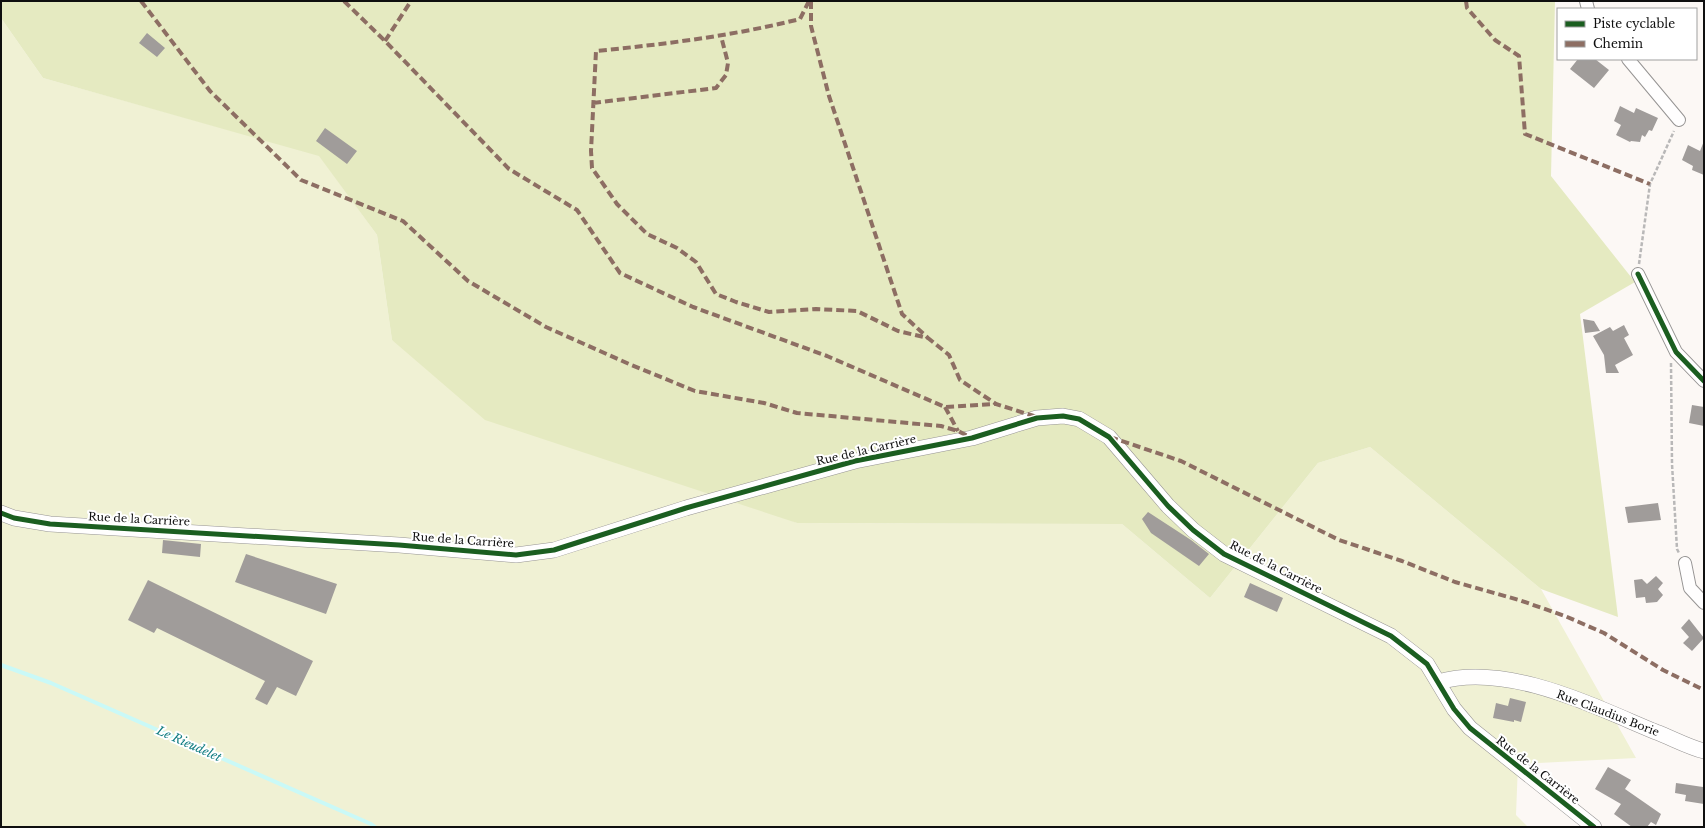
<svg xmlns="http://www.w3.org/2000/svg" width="1705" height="828" viewBox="0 0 1705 828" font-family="'Libre Baskerville',serif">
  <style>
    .green { fill: #f0f1d4 }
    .forest { fill: #e5eac1 }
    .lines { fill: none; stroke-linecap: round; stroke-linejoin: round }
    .stream { stroke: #caf9f7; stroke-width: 4 }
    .building { fill: #a09c9a }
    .minor-casing { stroke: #969493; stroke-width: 14 }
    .tertiary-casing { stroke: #969493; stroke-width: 16 }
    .path { stroke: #b9b8b8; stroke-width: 2.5; stroke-dasharray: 4 2; stroke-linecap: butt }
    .minor { stroke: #fffefe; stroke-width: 12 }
    .tertiary { stroke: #fffefe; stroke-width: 15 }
    .quiet { stroke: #8d6e63; stroke-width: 4; stroke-dasharray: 8 4; stroke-linecap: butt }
    .cycleway-casing { stroke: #fff; stroke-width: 8 }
    .cycleway { stroke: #1b5e20; stroke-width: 5 }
    .labels { text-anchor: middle; stroke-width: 4; stroke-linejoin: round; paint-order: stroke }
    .street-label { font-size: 11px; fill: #0f0f0f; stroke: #fff }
    .water-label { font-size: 12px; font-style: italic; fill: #127d82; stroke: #fff }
  </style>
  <rect width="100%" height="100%" fill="#fcf8f5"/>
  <!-- green -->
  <path class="green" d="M 1,18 L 43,78 L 319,155 L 377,235 L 392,340 L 797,523 L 1122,524 L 1210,598 L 1318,463 L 1370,447 L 1541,589 L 1636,758 L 1518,764 L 1516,815 L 1528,827 L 1,827 Z"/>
  <!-- forest -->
  <path class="forest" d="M 1,1 L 1555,1 L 1551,176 L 1635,282 L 1580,314 L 1618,617 L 1541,589 L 1370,447 L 1318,463 L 1210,598 L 1122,524 L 797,523 L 485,420 L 392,340 L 377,235 L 319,156 L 43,78 L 1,18 Z"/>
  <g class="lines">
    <!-- stream -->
    <path class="stream" d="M 1,665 L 51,683 L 371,824 L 375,827"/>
  </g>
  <!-- building -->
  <path class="building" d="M 147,33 L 165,48 L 157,57 L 139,43 Z
    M 1578,59 L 1595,59 L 1609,70 L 1594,88 L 1570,69 Z
    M 1620,106 L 1634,113 L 1636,108 L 1658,118 L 1652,131 L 1649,130 L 1645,137 L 1642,135 L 1640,142 L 1631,141 L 1630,142 L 1616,135 L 1621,125 L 1614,121 Z
    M 325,128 L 357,151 L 347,164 L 316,141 Z
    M 1704,141 L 1704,175 L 1692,170 L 1693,166 L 1682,160 L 1688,145 L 1700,151 Z
    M 1583,319 L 1594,321 L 1600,331 L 1585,333 Z
    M 1624,325 L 1629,335 L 1624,338 L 1633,355 L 1615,365 L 1619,373 L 1606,373 L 1604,355 L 1593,336 L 1610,327 L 1613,331 Z
    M 1692,405 L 1704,407 L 1704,426 L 1689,423 Z
    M 1658,503 L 1661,520 L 1628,523 L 1625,507 Z
    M 1148,512 L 1191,540 L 1209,554 L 1199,566 L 1151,533 L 1142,519 Z
    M 163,540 L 201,544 L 200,557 L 162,553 Z
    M 246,554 L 337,584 L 326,614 L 235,582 Z
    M 1656,576 L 1663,583 L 1658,589 L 1663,595 L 1657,602 L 1646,603 L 1645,597 L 1636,598 L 1634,580 L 1642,579 L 1647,584 Z
    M 148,580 L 313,661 L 296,696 L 277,687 L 267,705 L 255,699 L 265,681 L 157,628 L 154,633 L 128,620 Z
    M 1250,583 L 1283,598 L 1277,612 L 1244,597 Z
    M 1689,619 L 1704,638 L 1692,651 L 1683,643 L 1689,637 L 1681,628 Z
    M 1510,698 L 1526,702 L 1521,722 L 1514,720 L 1514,722 L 1493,718 L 1496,703 L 1508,706 Z
    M 1608,767 L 1631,780 L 1625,789 L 1661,814 L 1656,825 L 1651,822 L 1647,827 L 1632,827 L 1614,814 L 1621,804 L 1595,789 Z
    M 1676,783 L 1703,787 L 1704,804 L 1685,801 L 1686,795 L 1675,793 Z"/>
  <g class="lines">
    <defs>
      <path id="minor" d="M 1586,1 L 1588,9
        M 1628,59 L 1679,120
        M 1638,274 L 1676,352 L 1704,381
        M 1685,563 L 1690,588 L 1704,603"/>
      <path id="tertiary" d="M 1,513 L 14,518 L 50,524 L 399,545 L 516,555 L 554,550 L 686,508 L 855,461 L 972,438 L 1037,418 L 1063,416 L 1079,419 L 1109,437 L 1168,506 L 1193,530 L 1224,554 L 1391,636 L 1427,664 L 1454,709 L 1470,728 L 1594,827
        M 1438,682 C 1507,662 1593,706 1656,732 C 1672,738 1688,747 1704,751"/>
    </defs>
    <!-- minor casing -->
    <use href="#minor" class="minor-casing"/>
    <!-- tertiary casing -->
    <use href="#tertiary" class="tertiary-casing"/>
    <!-- path -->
    <path class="path" d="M 1639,264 L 1650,184 L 1674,131
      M 1671,363 L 1672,464 L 1677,549 L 1679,553"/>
    <!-- minor -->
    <use href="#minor" class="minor"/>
    <!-- tertiary -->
    <use href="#tertiary" class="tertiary"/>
    <!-- quiet -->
    <path class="quiet" d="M 141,1 L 210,91 L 301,180 L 403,221 L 468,281 L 546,327 L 629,364 L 695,391 L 764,403 L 797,413 L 941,426 L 958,431 L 972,438
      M 344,1 L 385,41 L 509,169 L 577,210 L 620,273 L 693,307 L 827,356 L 945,407 L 996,404
      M 809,1 L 800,19 C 732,36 666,44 596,51 L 591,151 L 592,168 L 617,204 L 647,234 L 677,248 L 696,262 L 716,294 L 736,302 L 769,312 L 816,309 L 857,311 L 898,331 L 928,338 L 949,355 L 960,380 L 996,404 L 1037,417
      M 811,1 L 811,26 L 829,96 L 902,314 L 928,338
      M 1466,1 L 1467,8 L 1495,40 L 1519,56 L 1525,134 L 1650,184
      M 385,41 L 411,1
      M 593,103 L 716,88 L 726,75 L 728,63 L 721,36
      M 945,407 L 958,431
      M 1110,437 L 1181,461 L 1339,540 L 1402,561 L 1455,582 L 1519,600 L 1565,616 L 1604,633 L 1663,670 L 1704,690"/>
    <defs>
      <path id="cycleway" d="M 1638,274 L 1676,352 L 1704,381
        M 1,513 L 14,518 L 50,524 L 399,545 L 516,555 L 554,550 L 686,508 L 855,461 L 972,438 L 1037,418 L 1063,416 L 1079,419 L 1109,437 L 1168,506 L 1193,530 L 1224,554 L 1391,636 L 1427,664 L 1454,709 L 1470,728 L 1594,827"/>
    </defs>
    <!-- cycleway casing -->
    <use href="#cycleway" class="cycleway-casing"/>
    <!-- cycleway -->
    <use href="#cycleway" class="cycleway"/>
  </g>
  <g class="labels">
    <!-- street labels -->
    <g class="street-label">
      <text transform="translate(866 450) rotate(-13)" y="4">Rue de la Carrière</text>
      <text transform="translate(139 519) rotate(3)" y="4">Rue de la Carrière</text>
      <text transform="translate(463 540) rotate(4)" y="4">Rue de la Carrière</text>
      <text transform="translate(1276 567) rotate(27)" y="4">Rue de la Carrière</text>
      <text transform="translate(1608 713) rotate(21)" y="4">Rue Claudius Borie</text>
      <text transform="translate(1538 770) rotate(38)" y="4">Rue de la Carrière</text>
    </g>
    <!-- water labels -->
    <g class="water-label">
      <text transform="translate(189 744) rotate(24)" y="4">Le Rieudelet</text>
    </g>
  </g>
  <!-- border -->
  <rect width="1705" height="828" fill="none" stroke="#0f0f0f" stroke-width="4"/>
  <!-- legend -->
  <rect x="1557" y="8" width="140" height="52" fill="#ffffff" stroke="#9f9f9f"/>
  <rect x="1565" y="21" width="20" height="6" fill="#1b5e20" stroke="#9f9f9f"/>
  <text x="1593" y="28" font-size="12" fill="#0f0f0f">Piste cyclable</text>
  <rect x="1565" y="41" width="20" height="6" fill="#8d6e63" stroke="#9f9f9f"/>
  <text x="1593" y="48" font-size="12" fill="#0f0f0f">Chemin</text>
</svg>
